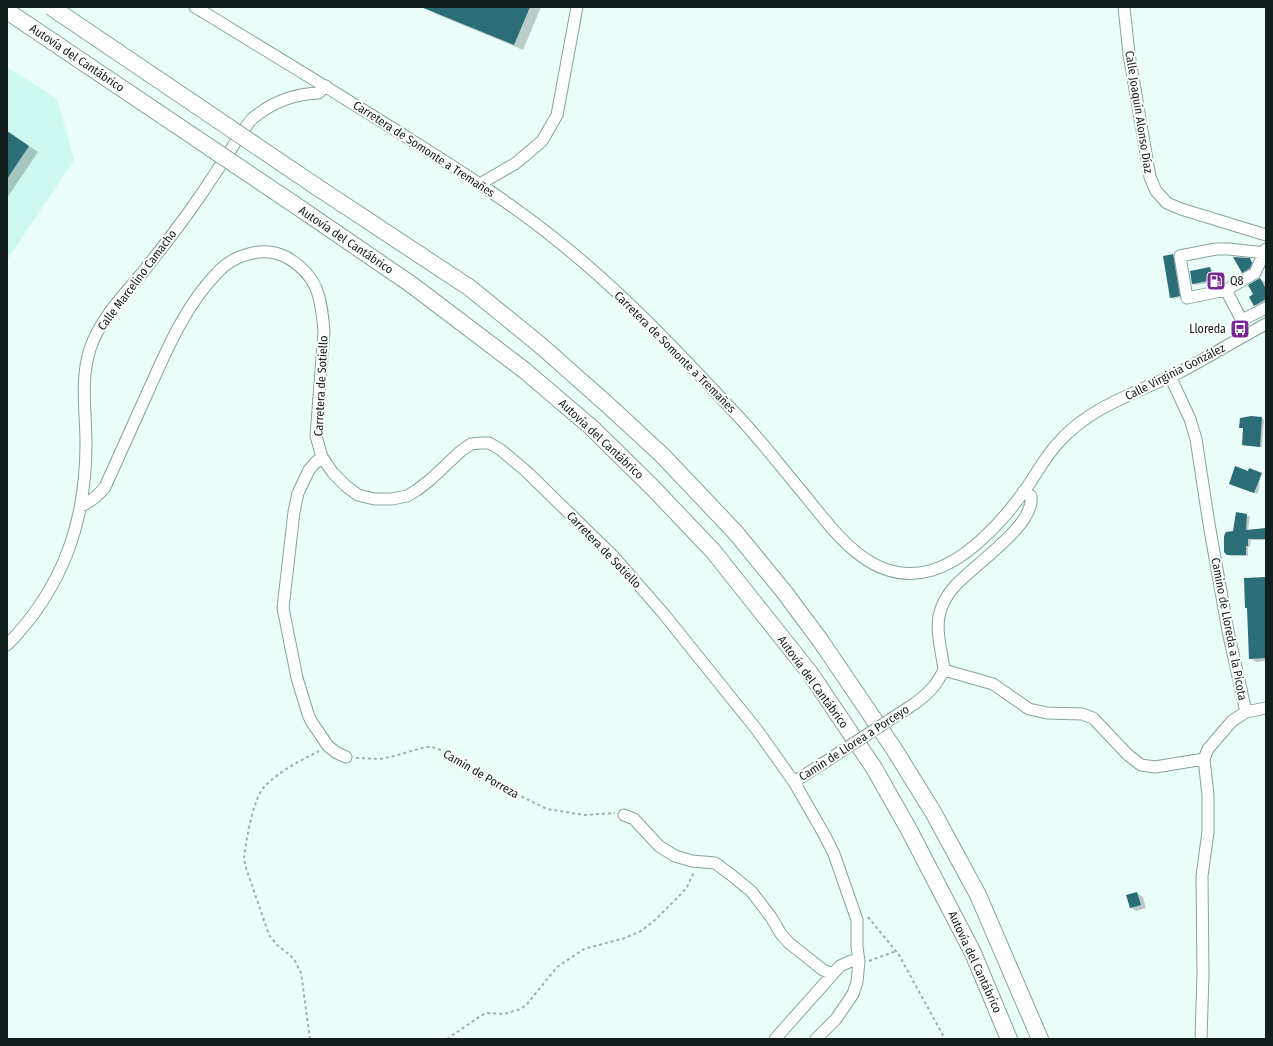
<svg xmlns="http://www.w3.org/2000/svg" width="1273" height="1046" viewBox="0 0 1273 1046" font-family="'Fira Sans Condensed',sans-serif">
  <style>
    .built { fill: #cdf9f0 }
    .shadow { fill: #0003 }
    .building { fill: #2b6e78 }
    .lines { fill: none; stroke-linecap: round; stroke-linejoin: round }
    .minor-casing { stroke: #84a49d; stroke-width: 13 }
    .highway-casing { stroke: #84a49d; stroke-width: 18 }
    .path { stroke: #9dafab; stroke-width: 2; stroke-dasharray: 3 3; stroke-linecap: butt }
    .minor { stroke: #fff; stroke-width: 11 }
    .highway { stroke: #fff; stroke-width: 16 }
    .minor-bridge-casing { stroke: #84a49d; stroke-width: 13; stroke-linecap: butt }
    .highway-bridge-casing { stroke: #84a49d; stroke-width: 18; stroke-linecap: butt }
    .minor-bridge { stroke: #fff; stroke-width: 11 }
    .highway-bridge { stroke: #fff; stroke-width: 16 }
    .labels { text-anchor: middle; stroke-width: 4; stroke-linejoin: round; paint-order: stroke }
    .street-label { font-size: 12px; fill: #111e1c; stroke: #fff }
    .poi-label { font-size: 12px; fill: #111e1c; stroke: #fff; text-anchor: start }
  </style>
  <rect width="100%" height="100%" fill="#eafefa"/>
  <!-- built -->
  <path class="built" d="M 7,67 L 57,99 L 74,160 L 7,260 Z"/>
  <!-- shadow -->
  <path class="shadow" d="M 427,7 L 541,7 L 523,50 L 436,14 L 427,8 Z
    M 7,131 L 38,152 L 7,198 Z
    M 1173,255 L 1176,257 L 1182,297 L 1174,299 L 1171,297 Z
    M 1249,259 L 1252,261 L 1254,265 L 1252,269 L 1245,274 L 1242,272 Z
    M 1210,268 L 1213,270 L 1215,282 L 1195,285 L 1193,283 Z
    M 1260,279 L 1264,281 L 1266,285 L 1266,303 L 1258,307 L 1255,305 L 1255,295 Z
    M 1262,418 L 1264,420 L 1262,447 L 1246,446 L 1243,445 L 1244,429 L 1240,427 Z
    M 1249,472 L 1260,474 L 1259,490 L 1257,494 L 1232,485 Z
    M 1236,514 L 1250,516 L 1248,531 L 1266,529 L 1266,540 L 1251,540 L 1250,547 L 1248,547 L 1248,556 L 1230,556 L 1227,554 L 1234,532 Z
    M 1266,578 L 1266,661 L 1256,662 L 1250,658 L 1248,609 L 1246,608 Z
    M 1137,893 L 1143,897 L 1146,908 L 1136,911 L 1130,907 Z"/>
  <!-- building -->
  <path class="building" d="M 421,7 L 530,7 L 514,45 Z
    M 7,131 L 29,146 L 7,179 Z
    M 1173,254 L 1180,296 L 1170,298 L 1163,256 Z
    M 1233,257 L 1250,258 L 1252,263 L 1250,268 L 1242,273 Z
    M 1210,267 L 1213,280 L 1192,284 L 1190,271 Z
    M 1260,278 L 1266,289 L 1266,299 L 1254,306 L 1249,297 L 1253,294 L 1248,285 Z
    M 1251,416 L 1262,417 L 1260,447 L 1242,445 L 1243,428 L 1239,428 L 1240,418 Z
    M 1235,466 L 1248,471 L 1249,468 L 1262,473 L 1254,493 L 1229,484 Z
    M 1236,512 L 1247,514 L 1246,530 L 1266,528 L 1266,539 L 1248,539 L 1248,546 L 1246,546 L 1246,555 L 1227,555 L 1224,552 L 1224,536 L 1226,532 L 1233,531 Z
    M 1266,577 L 1266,658 L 1249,659 L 1247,608 L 1245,608 L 1244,578 Z
    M 1137,892 L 1141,905 L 1130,908 L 1126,895 Z"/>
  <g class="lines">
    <defs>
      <path id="minor" d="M 195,7 C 267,51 340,95 411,140 C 462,172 512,204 559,242 C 623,293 680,354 736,414 C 760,439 781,467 803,493 C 834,531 871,586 929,571 C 965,562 1001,523 1022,494 C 1035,477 1044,458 1058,443 C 1090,406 1139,392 1182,371 C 1210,356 1238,339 1266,324
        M 1124,7 L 1129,54 L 1150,177 L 1156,191 L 1167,203 L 1181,209 L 1266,235
        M 480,184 L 516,163 L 542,141 L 557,115 L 577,7
        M 1265,253 L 1229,249 L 1216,249 L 1180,256 L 1187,298 L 1226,290 L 1255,273 L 1266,249
        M 1226,290 L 1240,317 L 1244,319 L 1266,308
        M 1170,376 L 1190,419 L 1196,439 L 1209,524 L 1228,631 L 1246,712
        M 322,457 L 315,463 L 309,470 L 298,493 L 294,512 L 283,608 L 297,678 L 308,714 L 311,721 L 328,746 L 337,753 L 346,757
        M 81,506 C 92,501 98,496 105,487 C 120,454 135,420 150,387 C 168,347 186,305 217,273 C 233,255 264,245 286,257 C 318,275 321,297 324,331 L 316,436 L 322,457 L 333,473 L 346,486 L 358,495 L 374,499 L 392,499 L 407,496 L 417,490 L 430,480 L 461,451 L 471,444 L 480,443 L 489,443 L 501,450 L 526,471 L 614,557 L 663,613 L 757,730 L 794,782 L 825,836 L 834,854 L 857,920 L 857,947 L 859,961 L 857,982 L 853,994 L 836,1019 L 816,1039
        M 7,645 C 63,588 86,522 86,443 C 86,412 80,380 90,349 C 100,319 123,296 143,272 C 162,248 181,224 198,199 C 211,180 224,160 237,140 C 242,133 247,124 253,118 C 271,103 294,94 318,93 L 326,86
        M 944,670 L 993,684 L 1029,709 L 1047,713 L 1082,714 L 1093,718 L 1128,755 L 1141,765 L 1155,767 L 1204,759
        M 914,704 C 929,693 935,687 944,670 C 942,652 936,635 939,616 C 941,606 947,595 954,587 C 972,566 1036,525 1031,496 L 1023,492
        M 794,782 L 822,764
        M 624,815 L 634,819 L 659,846 L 675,856 L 692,861 L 715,863 L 730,874 L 751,891 L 771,917 L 781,934 L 789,943 L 823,970 L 833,974
        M 775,1039 L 840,966 L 851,961 L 859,961
        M 1201,1039 L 1203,974 L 1202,876 L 1208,832 L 1208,795 L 1204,759 L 1208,749 L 1232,721 L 1246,712 L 1266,708"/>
      <path id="highway" d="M 317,187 L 470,288 L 539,344 L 609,406 L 662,455 L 736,533 L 785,593 L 820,640 L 894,749 L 933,812 L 978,895 L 1040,1039
        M 304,211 L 412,285 L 524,370 L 591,427 L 653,488 L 713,551 L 810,673 L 874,768 L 908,828 L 973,953 L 1009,1039"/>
    </defs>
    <!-- minor casing -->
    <use href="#minor" class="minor-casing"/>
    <!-- highway casing -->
    <use href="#highway" class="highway-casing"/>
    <!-- path -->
    <path class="path" d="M 356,758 L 380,759 L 394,756 L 425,747 L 432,747 L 446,752 L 508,790 L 547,809 L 585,815 L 615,813
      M 868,917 L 899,955 L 945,1039
      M 869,961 L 896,951
      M 310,1039 L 301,973 L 295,961 L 291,956 L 277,945 L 269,935 L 245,865 L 244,858 C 246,841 253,799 264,787 C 279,771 300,761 319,751
      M 447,1039 L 482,1015 L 488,1013 L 504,1014 L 521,1009 L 527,1004 L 557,967 L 584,949 L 625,938 L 641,931 L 655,920 L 680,895 L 687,887 L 694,872"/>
    <!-- minor -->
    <use href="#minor" class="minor"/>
    <!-- highway -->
    <use href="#highway" class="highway"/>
    <defs>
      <path id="minor-bridge" d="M 822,764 L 914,704"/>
      <path id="highway-bridge" d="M 51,7 L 317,187
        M 7,11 L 304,211"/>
    </defs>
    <!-- minor-bridge casing -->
    <use href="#minor-bridge" class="minor-bridge-casing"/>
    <!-- highway-bridge casing -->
    <use href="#highway-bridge" class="highway-bridge-casing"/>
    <!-- minor-bridge -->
    <use href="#minor-bridge" class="minor-bridge"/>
    <!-- highway-bridge -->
    <use href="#highway-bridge" class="highway-bridge"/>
  </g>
  <!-- icons -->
  <defs>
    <symbol id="fuel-square" viewBox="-11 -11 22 22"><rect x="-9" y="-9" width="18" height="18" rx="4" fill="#792899" stroke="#fff"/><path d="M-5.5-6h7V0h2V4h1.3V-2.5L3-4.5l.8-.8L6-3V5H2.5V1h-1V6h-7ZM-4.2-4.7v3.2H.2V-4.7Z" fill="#fff"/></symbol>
    <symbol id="bus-square" viewBox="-11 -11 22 22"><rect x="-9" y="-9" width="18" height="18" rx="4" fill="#792899" stroke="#fff"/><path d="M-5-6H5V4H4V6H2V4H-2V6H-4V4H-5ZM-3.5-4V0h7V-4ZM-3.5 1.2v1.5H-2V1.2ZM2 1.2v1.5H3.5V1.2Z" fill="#fff"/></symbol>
  </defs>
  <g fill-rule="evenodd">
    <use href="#fuel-square" x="1205" y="270" width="22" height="22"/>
    <use href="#bus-square" x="1229" y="318" width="22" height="22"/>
  </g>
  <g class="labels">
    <!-- street labels -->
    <g class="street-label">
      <text transform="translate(77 58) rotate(34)" y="4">Autovía del Cantábrico</text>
      <text transform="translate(1139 112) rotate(81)" y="4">Calle Joaquín Alonso Díaz</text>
      <text transform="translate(424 149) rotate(33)" y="4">Carretera de Somonte a Tremañes</text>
      <text transform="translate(346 240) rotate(34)" y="4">Autovía del Cantábrico</text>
      <text transform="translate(137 280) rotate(-53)" y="4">Calle Marcelino Camacho</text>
      <text transform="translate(675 352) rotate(45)" y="4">Carretera de Somonte a Tremañes</text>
      <text transform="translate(1175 372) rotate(-27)" y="4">Calle Virginia González</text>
      <text transform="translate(321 386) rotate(-87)" y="4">Carretera de Sotiello</text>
      <text transform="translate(601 439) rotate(43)" y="4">Autovía del Cantábrico</text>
      <text transform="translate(604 550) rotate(46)" y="4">Carretera de Sotiello</text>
      <text transform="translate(1229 629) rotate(79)" y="4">Camino de Lloreda a la Picota</text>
      <text transform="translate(813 682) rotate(54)" y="4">Autovía del Cantábrico</text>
      <text transform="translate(854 743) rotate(-33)" y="4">Camín de Llorea a Porceyo</text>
      <text transform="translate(481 774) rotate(30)" y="4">Camín de Porreza</text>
      <text transform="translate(975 962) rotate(65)" y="4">Autovía del Cantábrico</text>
    </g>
    <!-- poi labels -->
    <g class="poi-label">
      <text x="1230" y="285">Q8</text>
      <text x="1226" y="333" text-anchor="end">Lloreda</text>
    </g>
  </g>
  <!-- border -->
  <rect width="1273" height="1046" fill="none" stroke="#111e1c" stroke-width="16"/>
</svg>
